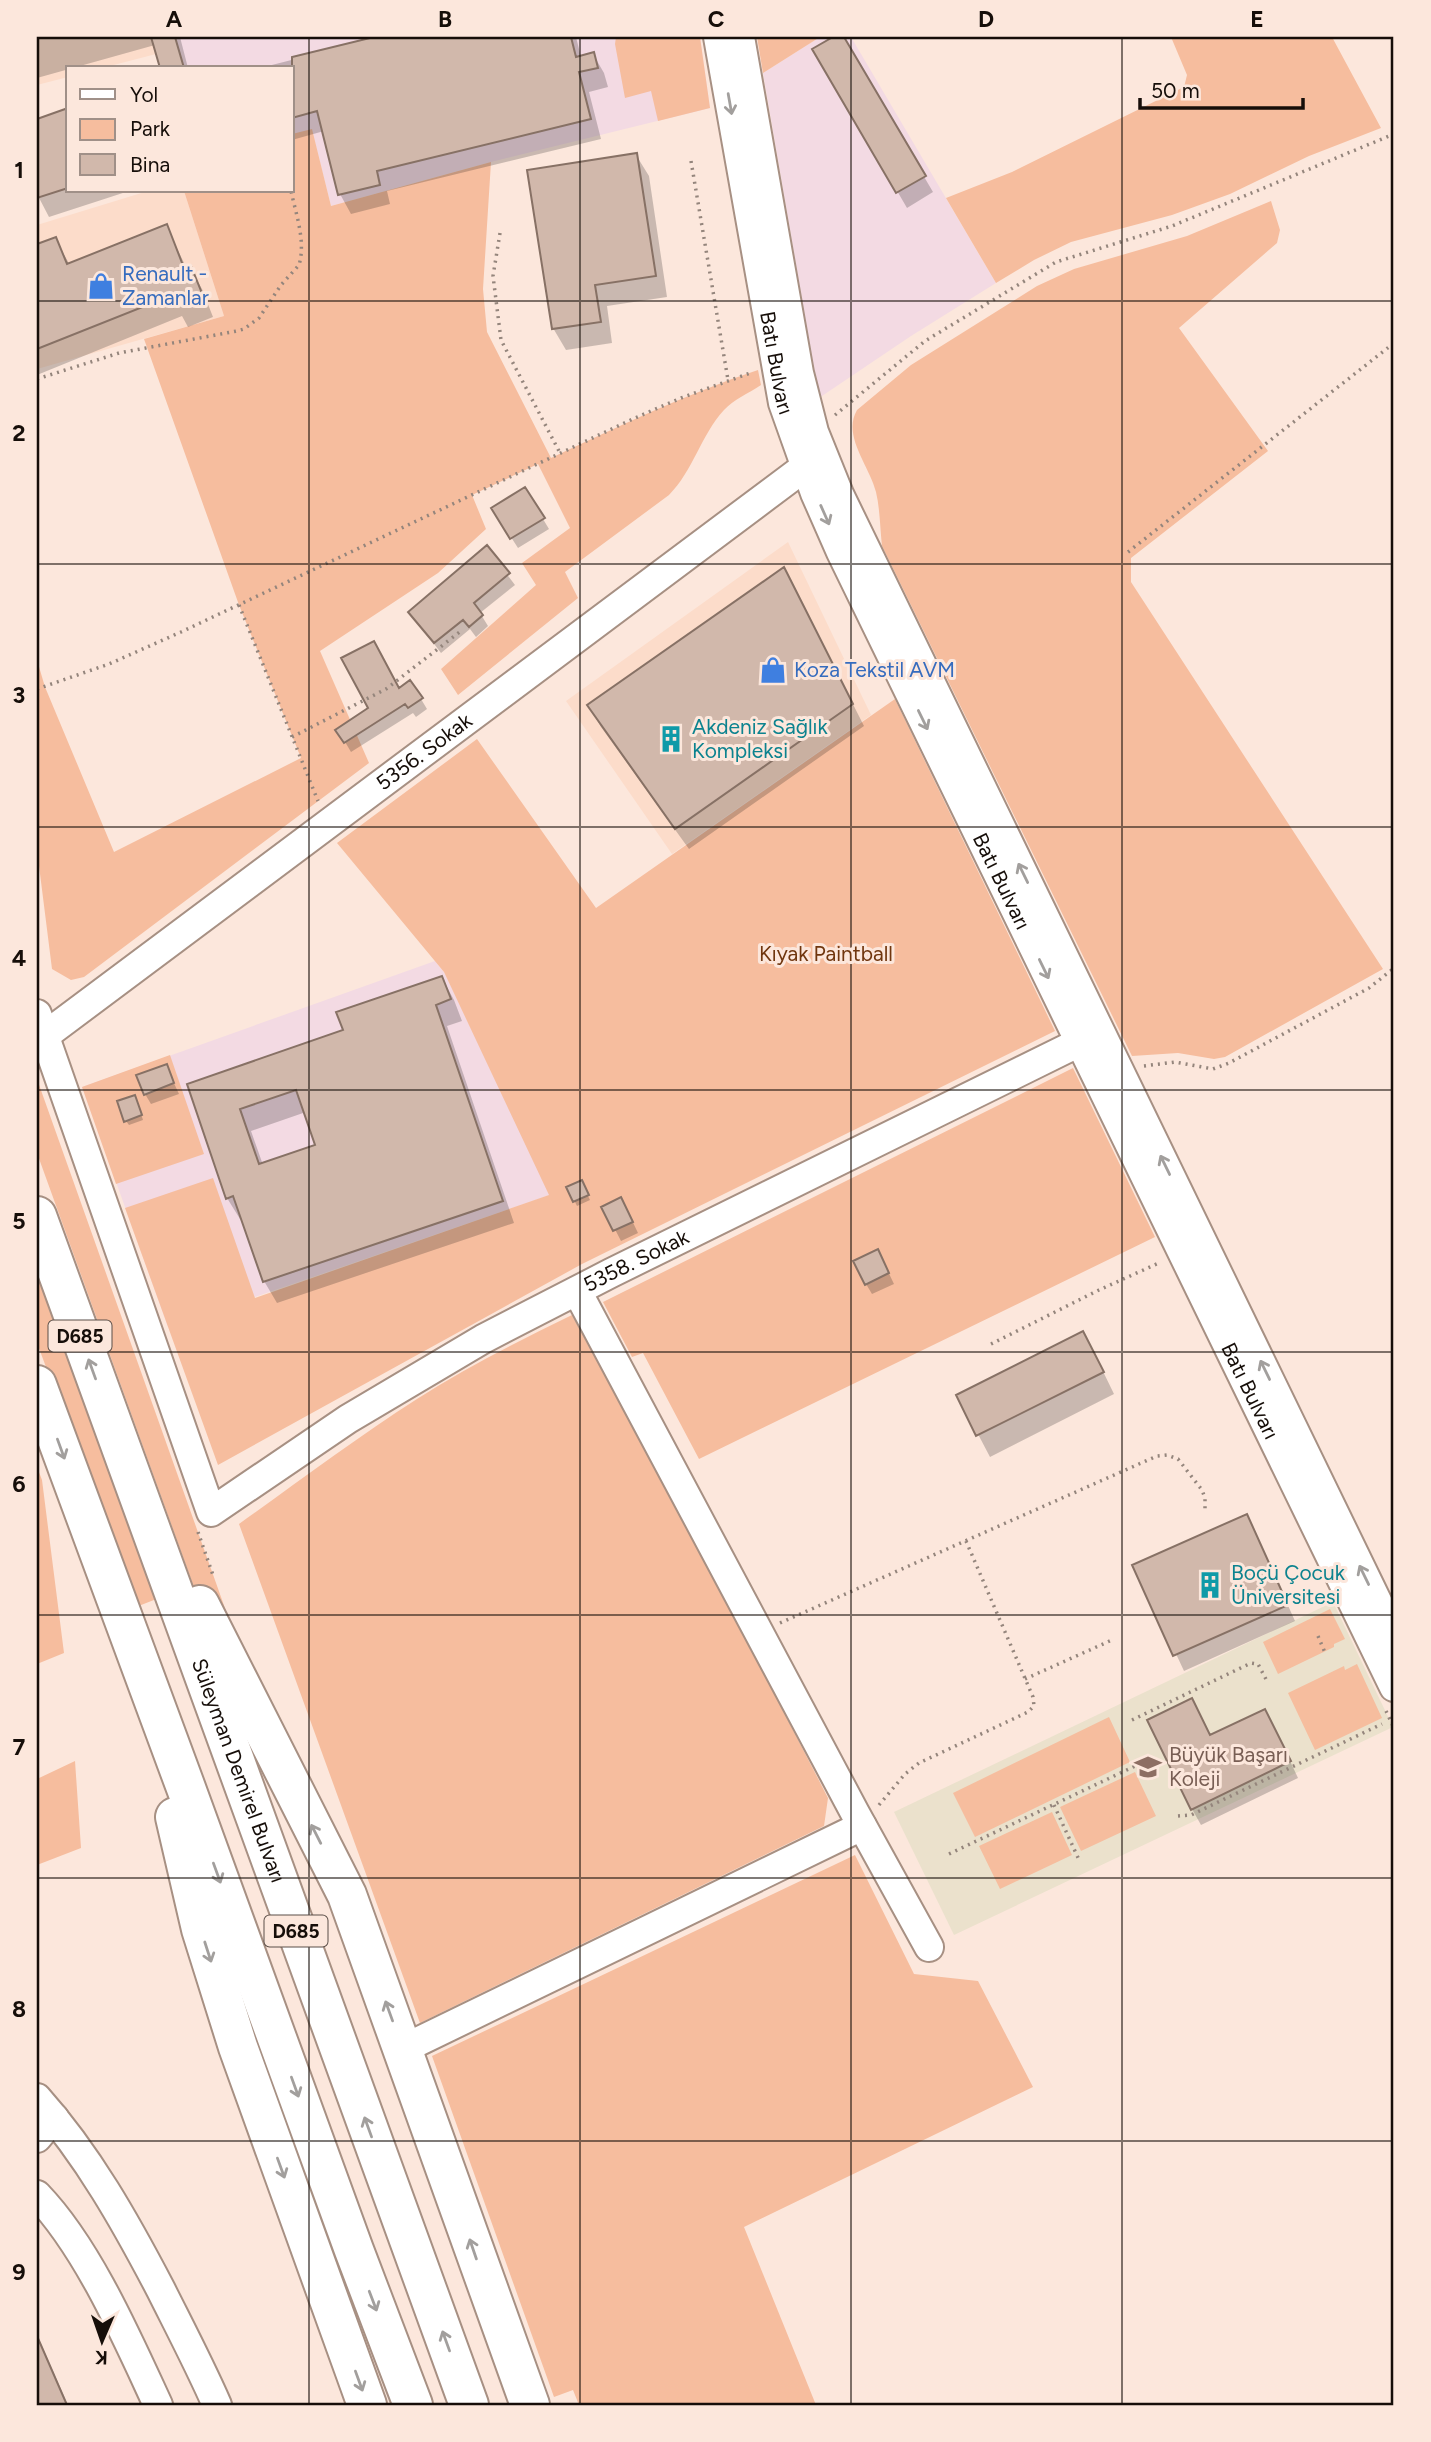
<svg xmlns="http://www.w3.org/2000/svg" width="1431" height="2442" viewBox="0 0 1431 2442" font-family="Figtree,sans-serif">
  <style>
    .built { fill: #fcdcca }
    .industrial { fill: #f3dae3 }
    .education { fill: #ebe1cc }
    .green { fill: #f6bd9e }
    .shadow { fill: #0003; fill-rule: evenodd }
    .building { fill: #d1b8ab; stroke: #877165; stroke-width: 2; fill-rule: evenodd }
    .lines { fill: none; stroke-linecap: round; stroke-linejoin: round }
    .minor-casing { stroke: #a79083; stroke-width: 32 }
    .highway-casing { stroke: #a79083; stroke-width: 42 }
    .path { stroke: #94857c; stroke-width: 3.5; stroke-dasharray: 2 5; stroke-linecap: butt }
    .minor { stroke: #fff; stroke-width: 28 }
    .highway { stroke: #fff; stroke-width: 38 }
    .oneway { stroke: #a29f9d }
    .grid { fill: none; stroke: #160e09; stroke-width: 2; stroke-opacity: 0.55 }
    .labels { text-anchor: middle; stroke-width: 6; stroke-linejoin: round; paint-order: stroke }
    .shield { fill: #fce7dc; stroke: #5b4f48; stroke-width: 2 }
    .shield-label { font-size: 19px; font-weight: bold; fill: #160e09 }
    .shop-label { font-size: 21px; fill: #366cbe; stroke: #fce7dc; text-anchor: start }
    .street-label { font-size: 21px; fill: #160e09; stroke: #fce7dc }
    .culture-label { font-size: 21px; fill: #0d838f; stroke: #fce7dc; text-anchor: start }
    .park-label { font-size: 21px; fill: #70360e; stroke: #fce7dc }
    .education-label { font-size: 21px; fill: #785e54; stroke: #fce7dc; text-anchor: start }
    .neatline { fill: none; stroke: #160e09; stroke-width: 2.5 }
    .grid-label { font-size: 23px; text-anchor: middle; font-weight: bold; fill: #160e09 }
  </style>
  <rect width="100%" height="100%" fill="#fce7dc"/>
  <!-- built -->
  <path class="built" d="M 37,37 L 151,37 L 156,54 L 102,68 L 68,68 L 68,77 L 37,85 Z
    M 148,191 L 184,191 L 224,316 L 37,369 L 37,225 Z
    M 788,542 L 871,715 L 672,854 L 566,701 Z"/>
  <!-- industrial -->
  <path class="industrial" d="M 151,37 L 287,37 L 288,39 L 296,37 L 700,37 L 710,108 L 491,162 L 331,206 L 312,130 L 292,134 L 292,68 L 160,68 Z
    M 820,37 L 851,37 L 996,283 L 911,336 L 819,398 L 763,73 Z
    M 435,961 L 444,972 L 459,1003 L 550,1195 L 168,1327 L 82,1087 Z"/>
  <!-- education -->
  <path class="education" d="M 1333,1602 L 1393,1727 L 954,1935 L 894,1812 Z"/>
  <!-- green -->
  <path class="green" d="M 616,37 L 700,37 L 710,108 L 658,121 L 651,91 L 625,98 L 615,44 Z
    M 757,37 L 820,37 L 763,73 Z
    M 1171,37 L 1332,37 L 1381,128 L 1309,156 L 1230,194 L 1172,215 L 1071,242 L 1034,260 L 996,283 L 946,198 L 1012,172 L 1184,87 L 1187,75 Z
    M 312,129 L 331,206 L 491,162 L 483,289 L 487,332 L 551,458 C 619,426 686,394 758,370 L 761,385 C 749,393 733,400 724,410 C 701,435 693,471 669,495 L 565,572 L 578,598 L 458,695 L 441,669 L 536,585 L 522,563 L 570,528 L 538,464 L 472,495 L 486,529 L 438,573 L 320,651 L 369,763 L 84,977 L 71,980 L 52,969 L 37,850 L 37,660 L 45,687 L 114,852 L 301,758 L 239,605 L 144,339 L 224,316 L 184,191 L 292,191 L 292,134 Z
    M 1271,201 L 1280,230 L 1277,243 L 1179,328 L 1268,451 L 1131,558 L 1131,582 L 1383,969 L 1225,1057 L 1214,1059 L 1178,1053 L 1132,1056 L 882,546 C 880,528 880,509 876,492 C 869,465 842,436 857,410 L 911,365 L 1037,286 L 1074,269 L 1187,236 Z
    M 895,699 L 1055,1031 L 582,1264 L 218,1465 L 125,1208 L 213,1178 L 255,1298 L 549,1195 L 444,972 L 337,843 L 477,739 L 596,908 Z
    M 170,1055 L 204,1154 L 116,1184 L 82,1087 Z
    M 1073,1068 L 1155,1237 L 699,1459 L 643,1353 L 632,1357 L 603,1302 Z
    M 37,1079 L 281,1766 L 201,1607 L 37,1153 Z
    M 37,1262 L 159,1598 L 136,1607 L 37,1343 Z
    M 572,1315 L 738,1623 L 828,1798 L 824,1826 L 420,2023 L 239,1524 C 298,1482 356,1438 417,1399 C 466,1367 519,1341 572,1315 Z
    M 37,1467 L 42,1480 L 64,1653 L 37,1664 Z
    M 1330,1609 L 1345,1639 L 1334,1644 L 1334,1647 L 1278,1674 L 1263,1642 Z
    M 1357,1664 L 1382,1718 L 1315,1750 L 1288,1693 L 1344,1666 L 1345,1670 Z
    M 1109,1717 L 1130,1762 L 975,1837 L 953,1793 Z
    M 75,1761 L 81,1848 L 37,1865 L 37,1779 Z
    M 1135,1772 L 1156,1816 L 1081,1851 L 1060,1807 Z
    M 1052,1812 L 1072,1855 L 1000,1889 L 979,1846 Z
    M 855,1855 L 914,1974 L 978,1981 L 1033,2087 L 744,2227 L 816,2405 L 579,2405 L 573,2390 L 554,2397 L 432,2056 Z"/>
  <!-- shadow -->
  <path class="shadow" d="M 37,37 L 180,37 L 188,68 L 161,68 L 155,45 L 37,78 Z
    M 382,37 L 576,37 L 581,57 L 593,54 L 604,73 L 608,87 L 589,92 L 601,139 L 387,191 L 390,204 L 351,214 L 340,194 L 324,131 L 292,140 L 292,68 L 260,68 Z
    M 836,37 L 842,37 L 933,192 L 907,208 L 815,50 Z
    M 68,110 L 68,191 L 129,191 L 49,217 L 37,194 L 37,120 Z
    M 636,155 L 649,176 L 667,297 L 607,306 L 612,343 L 566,350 L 553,328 Z
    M 166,226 L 187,269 L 190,268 L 202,289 L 213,317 L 188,327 L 182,316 L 37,375 L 37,246 L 55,239 L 70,265 Z
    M 525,489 L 549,529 L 518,548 L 493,509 Z
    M 487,548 L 515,585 L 480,613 L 488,626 L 476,637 L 470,629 L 441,653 L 410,612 Z
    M 795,590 L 864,726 L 689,849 L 601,727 L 589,706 Z
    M 399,690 L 421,699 L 427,709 L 416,717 L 413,713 L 351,752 L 338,730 Z
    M 442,978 L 454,1000 L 462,1021 L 447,1026 L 514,1223 L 277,1303 L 264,1281 L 243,1218 L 240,1219 L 227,1198 L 189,1085 L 345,1031 ZM 306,1112 L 317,1146 L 263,1165 L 251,1131 Z
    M 166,1066 L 179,1094 L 151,1104 L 145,1094 Z
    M 137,1102 L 143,1120 L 129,1125 L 126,1121 Z
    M 581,1182 L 590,1200 L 577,1206 L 568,1188 Z
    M 604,1208 L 627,1210 L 638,1233 L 621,1241 Z
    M 883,1261 L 894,1284 L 872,1294 L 866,1284 Z
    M 1095,1355 L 1114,1394 L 990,1457 L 958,1396 Z
    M 1255,1532 L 1295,1621 L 1184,1671 L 1135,1566 Z
    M 1274,1727 L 1298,1778 L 1201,1825 L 1192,1809 L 1210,1737 Z
    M 37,2336 L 42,2346 L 68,2405 L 37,2405 Z"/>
  <!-- building -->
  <path class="building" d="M 151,37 L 175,37 L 184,68 L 160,68 Z
    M 374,37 L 571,37 L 576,57 L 594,52 L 598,68 L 579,72 L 591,119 L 377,171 L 380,185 L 338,195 L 317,111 L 292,118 L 292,57 Z
    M 833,37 L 844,37 L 926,176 L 896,193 L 812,49 Z
    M 68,108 L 68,188 L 37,198 L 37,119 Z
    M 637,153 L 656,276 L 595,285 L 601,322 L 552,329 L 527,170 Z
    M 167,224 L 184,268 L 191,266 L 203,296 L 174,307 L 170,296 L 37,349 L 37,244 L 56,237 L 67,264 Z
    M 525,487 L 545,518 L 510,539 L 491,508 Z
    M 487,545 L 510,573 L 474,603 L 483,615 L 469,627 L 463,620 L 434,643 L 408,612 Z
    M 784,567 L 853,704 L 675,829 L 587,705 Z
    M 374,641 L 399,688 L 410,680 L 423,698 L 408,708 L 405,704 L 344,743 L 335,730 L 368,708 L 341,658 Z
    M 442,976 L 451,999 L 436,1005 L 503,1201 L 263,1282 L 233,1196 L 226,1199 L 187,1084 L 343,1030 L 336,1012 ZM 296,1090 L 315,1145 L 259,1164 L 240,1109 Z
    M 167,1064 L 174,1083 L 144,1095 L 136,1075 Z
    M 135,1095 L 142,1115 L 124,1122 L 117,1101 Z
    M 582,1180 L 589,1195 L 573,1202 L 566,1187 Z
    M 621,1197 L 633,1222 L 613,1231 L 601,1207 Z
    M 878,1249 L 889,1273 L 865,1285 L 853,1261 Z
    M 1083,1331 L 1104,1372 L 976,1436 L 956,1395 Z
    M 1247,1514 L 1288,1605 L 1173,1656 L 1132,1565 Z
    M 1192,1698 L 1210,1735 L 1265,1709 L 1291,1761 L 1191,1810 L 1147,1720 Z
    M 37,2336 L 67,2405 L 37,2405 Z"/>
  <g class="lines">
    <defs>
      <g id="minor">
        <path id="s1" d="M 718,37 L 783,403 L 815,493 L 841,552 L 1394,1687"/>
        <path d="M 740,37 L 799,373 L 814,432 L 839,494 L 1394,1636"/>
        <path id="s2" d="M 37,1014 L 211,1512 L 348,1419 L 483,1339 L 611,1273 L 1080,1042"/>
        <path id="s3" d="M 43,1037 L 805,467"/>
        <path d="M 577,1291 L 855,1813 L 929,1947"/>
        <path d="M 403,2049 L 862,1826"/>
        <path d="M 37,2098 C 88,2155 126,2223 161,2290 C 180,2328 200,2366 217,2405"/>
        <path d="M 37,2138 L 54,2118"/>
        <path d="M 37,2195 C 88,2248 127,2338 158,2405"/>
      </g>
      <g id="highway">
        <path id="s4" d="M 37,1216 L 469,2405"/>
        <path d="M 37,1385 L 186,1788 L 354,2250 L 413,2405"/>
        <path d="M 200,1605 L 347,1895 L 530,2405"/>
        <path d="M 175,1817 L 201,1929 L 238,2047 L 367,2405"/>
      </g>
    </defs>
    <!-- minor casing -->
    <use href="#minor" class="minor-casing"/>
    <!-- highway casing -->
    <use href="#highway" class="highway-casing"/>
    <!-- path -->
    <path class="path" d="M 691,161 L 728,380
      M 500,233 L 493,276 L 501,340 L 560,453
      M 37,379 L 119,353 L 237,331 L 244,329 L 259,318 L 281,285 L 299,265 C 306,242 296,214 291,191
      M 835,415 L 925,341 L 1056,262 L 1172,226 L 1394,134
      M 1128,552 L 1394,343
      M 239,605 L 318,801
      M 37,689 L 109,664 L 181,632 L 635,418 L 681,398 L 753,372
      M 292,737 L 386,689 L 461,631
      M 1144,1066 L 1175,1062 L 1213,1069 L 1229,1063 L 1369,988 L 1394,968
      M 991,1344 L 1099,1290 L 1161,1262
      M 198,1532 L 214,1578
      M 780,1623 L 1157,1456 L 1167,1455 L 1178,1459 L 1202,1490 L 1205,1498 L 1205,1510
      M 1318,1636 L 1326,1655
      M 1025,1679 L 1112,1640
      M 1386,1711 L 1394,1728
      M 1132,1720 L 1251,1663 L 1258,1664 L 1268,1683
      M 879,1805 L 905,1774 L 919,1763 L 1028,1712 L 1034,1706 L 1033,1697 L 966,1541
      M 1054,1805 L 1080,1862
      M 1178,1816 L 1191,1815 L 1382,1724
      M 949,1854 L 1150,1759"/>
    <!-- minor -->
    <use href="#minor" class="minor"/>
    <!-- highway -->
    <use href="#highway" class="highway"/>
  </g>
  <!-- one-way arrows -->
  <defs><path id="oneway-shaft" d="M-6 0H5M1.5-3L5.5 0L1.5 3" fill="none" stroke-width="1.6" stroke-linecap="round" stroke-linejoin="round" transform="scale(1.75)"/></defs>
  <g class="oneway">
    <use href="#oneway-shaft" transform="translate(730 104) rotate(80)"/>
    <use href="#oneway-shaft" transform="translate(825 515) rotate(66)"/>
    <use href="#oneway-shaft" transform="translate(923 720) rotate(64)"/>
    <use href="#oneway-shaft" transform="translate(1023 873) rotate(-116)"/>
    <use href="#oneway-shaft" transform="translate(1044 969) rotate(64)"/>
    <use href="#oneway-shaft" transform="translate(1165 1165) rotate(-116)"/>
    <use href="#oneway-shaft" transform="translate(92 1369) rotate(-110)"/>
    <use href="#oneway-shaft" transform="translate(1265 1370) rotate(-116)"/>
    <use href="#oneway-shaft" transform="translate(61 1449) rotate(70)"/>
    <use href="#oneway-shaft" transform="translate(1364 1575) rotate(-116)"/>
    <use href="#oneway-shaft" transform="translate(316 1834) rotate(-117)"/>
    <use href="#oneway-shaft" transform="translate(217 1873) rotate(70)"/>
    <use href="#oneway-shaft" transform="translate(208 1952) rotate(72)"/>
    <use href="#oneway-shaft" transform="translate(389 2011) rotate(-110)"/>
    <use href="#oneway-shaft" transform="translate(295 2087) rotate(70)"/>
    <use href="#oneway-shaft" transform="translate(368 2127) rotate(-110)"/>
    <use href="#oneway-shaft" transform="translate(281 2168) rotate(70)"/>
    <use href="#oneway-shaft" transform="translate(473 2249) rotate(-109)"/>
    <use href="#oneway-shaft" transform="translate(373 2301) rotate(69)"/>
    <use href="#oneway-shaft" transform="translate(446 2341) rotate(-110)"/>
    <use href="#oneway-shaft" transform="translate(359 2381) rotate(70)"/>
  </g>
  <!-- grid -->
  <path class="grid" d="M 309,37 L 309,2405M 580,37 L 580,2405M 851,37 L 851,2405M 1122,37 L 1122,2405M 37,301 L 1394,301M 37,564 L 1394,564M 37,827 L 1394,827M 37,1090 L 1394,1090M 37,1352 L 1394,1352M 37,1615 L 1394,1615M 37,1878 L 1394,1878M 37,2141 L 1394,2141"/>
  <!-- icons -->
  <defs>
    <symbol id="shop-bare" viewBox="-9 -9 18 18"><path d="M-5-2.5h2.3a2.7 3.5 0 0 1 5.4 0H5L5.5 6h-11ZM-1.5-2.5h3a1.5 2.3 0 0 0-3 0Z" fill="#3f7fe0" stroke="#fce7dc" stroke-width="2.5" paint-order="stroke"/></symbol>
    <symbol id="building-bare" viewBox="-9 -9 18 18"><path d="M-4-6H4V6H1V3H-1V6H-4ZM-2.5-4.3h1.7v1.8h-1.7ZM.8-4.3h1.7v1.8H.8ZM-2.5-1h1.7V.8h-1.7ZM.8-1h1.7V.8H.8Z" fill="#0f9aa8" stroke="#fce7dc" stroke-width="2.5" paint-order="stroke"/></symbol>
    <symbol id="school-bare" viewBox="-9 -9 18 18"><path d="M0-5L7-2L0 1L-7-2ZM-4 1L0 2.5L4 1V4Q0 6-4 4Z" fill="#8d6e63" stroke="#fce7dc" stroke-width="2.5" paint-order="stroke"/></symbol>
  </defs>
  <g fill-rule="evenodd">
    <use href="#shop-bare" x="82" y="267" width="38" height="38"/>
    <use href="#shop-bare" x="754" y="651" width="38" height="38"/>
    <use href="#building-bare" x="652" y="720" width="38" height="38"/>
    <use href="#building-bare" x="1191" y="1566" width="38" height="38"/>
    <use href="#school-bare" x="1129" y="1748" width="38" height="38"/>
  </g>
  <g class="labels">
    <!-- shield labels -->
    <g class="shield">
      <rect x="48.5" y="1320.5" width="63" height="31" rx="5"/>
      <rect x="264.5" y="1915.5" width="63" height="31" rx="5"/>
    </g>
    <g class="shield-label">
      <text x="80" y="1343">D685</text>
      <text x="296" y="1938">D685</text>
    </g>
    <!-- shop labels -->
    <g class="shop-label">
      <text x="122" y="281">Renault -<tspan x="122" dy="24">Zamanlar</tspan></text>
      <text x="794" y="677">Koza Tekstil AVM</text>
    </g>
    <!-- street labels -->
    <g class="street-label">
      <text dy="7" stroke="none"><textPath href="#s1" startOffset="331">Batı Bulvarı</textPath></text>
      <text dy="7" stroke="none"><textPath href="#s3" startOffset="476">5356. Sokak</textPath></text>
      <text dy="7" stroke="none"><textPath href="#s1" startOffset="898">Batı Bulvarı</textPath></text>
      <text dy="7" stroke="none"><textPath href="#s2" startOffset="1022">5358. Sokak</textPath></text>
      <text dy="7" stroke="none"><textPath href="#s1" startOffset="1465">Batı Bulvarı</textPath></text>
      <text dy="7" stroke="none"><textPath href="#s4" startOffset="590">Süleyman Demirel Bulvarı</textPath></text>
    </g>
    <!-- culture labels -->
    <g class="culture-label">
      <text x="692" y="734">Akdeniz Sağlık<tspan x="692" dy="24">Kompleksi</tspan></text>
      <text x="1231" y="1580">Boçü Çocuk<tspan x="1231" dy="24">Üniversitesi</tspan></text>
    </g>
    <!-- park labels -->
    <g class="park-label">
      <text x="826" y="961">Kıyak Paintball</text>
    </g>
    <!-- education labels -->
    <g class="education-label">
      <text x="1169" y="1762">Büyük Başarı<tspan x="1169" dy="24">Koleji</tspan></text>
    </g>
  </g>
  <!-- border -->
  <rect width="1431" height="2442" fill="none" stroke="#fce7dc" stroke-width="77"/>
  <!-- legend -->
  <rect x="66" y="66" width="228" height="126" fill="#fce7dc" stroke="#a09088" stroke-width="2"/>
  <rect x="80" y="89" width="35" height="10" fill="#ffffff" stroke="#a09088" stroke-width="2"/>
  <text x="130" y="102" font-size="21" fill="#160e09">Yol</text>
  <rect x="80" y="119" width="35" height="21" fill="#f6bd9e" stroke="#a09088" stroke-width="2"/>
  <text x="130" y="136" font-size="21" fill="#160e09">Park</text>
  <rect x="80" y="154" width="35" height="21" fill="#d1b8ab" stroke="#a09088" stroke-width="2"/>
  <text x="130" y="172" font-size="21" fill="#160e09">Bina</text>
  <!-- north arrow -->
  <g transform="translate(102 2341) rotate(182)" stroke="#fce7dc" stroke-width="5" paint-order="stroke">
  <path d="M0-5L12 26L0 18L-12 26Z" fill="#160e09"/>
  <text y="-10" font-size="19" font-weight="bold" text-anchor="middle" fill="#160e09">K</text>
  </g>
  <!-- scale -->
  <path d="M1140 98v10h163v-10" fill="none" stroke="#160e09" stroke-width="3.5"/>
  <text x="1151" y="98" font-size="21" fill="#160e09" stroke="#fce7dc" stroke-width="5" paint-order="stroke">50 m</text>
  <rect x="38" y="38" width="1354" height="2366" class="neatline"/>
  <g class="grid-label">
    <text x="174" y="27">A</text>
    <text x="445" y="27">B</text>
    <text x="716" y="27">C</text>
    <text x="986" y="27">D</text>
    <text x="1257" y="27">E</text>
    <text x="19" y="178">1</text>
    <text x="19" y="441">2</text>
    <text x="19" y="703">3</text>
    <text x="19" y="966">4</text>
    <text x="19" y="1229">5</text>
    <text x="19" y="1492">6</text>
    <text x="19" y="1755">7</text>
    <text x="19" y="2017">8</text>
    <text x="19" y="2280">9</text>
  </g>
</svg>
